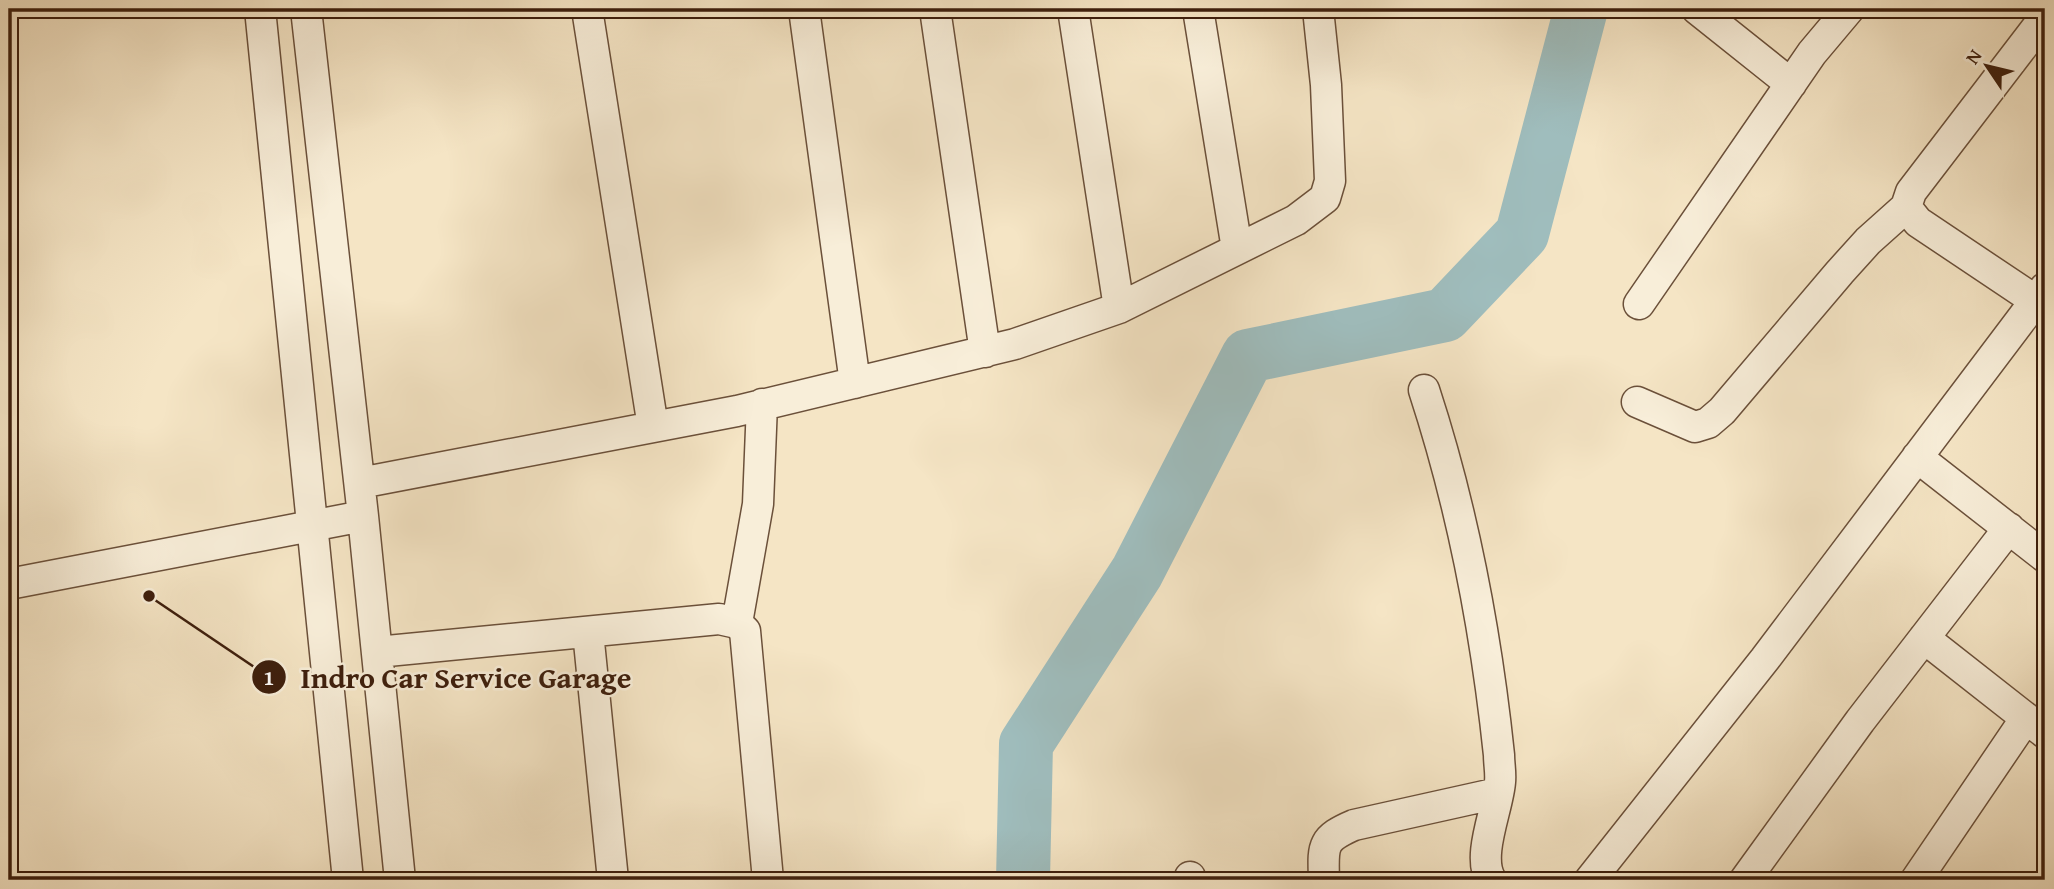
<svg xmlns="http://www.w3.org/2000/svg" width="2054" height="889" viewBox="0 0 2054 889" font-family="'Gentium Book Plus',serif">
  <style>
    .lines { fill: none; stroke-linecap: round; stroke-linejoin: round }
    .river { stroke: #9fbdbd; stroke-width: 54 }
    .minor-casing { stroke: #6b503a; stroke-width: 33 }
    .minor { stroke: #f8eed9; stroke-width: 30 }
    .leader { fill: none; stroke: #3d1e0c; stroke-width: 2.5 }
    .callout-dot { fill: #3d1e0c; stroke: #f8eed9; stroke-width: 2.5 }
    .mark-label { font-size: 21px; text-anchor: middle; font-weight: bold; fill: #fff }
    .callout-label { font-size: 30px; text-anchor: middle; font-weight: bold; fill: #3d1e0c; stroke: #f8eed9; stroke-width: 5; stroke-linejoin: round; paint-order: stroke }
  </style>
  <rect width="100%" height="100%" fill="#f5e5c5"/>
  <filter id="stains"><feTurbulence type="fractalNoise" baseFrequency=".00286" numOctaves="4"/><feColorMatrix values="0 0 0 0 .2 0 0 0 0 .09 0 0 0 0 .02 0 0 0 .5 -.17"/></filter>
  <radialGradient id="worn" r=".72"><stop offset=".6" stop-color="#630" stop-opacity="0"/><stop offset="1" stop-color="#630" stop-opacity=".3"/></radialGradient>
  <g class="lines">
    <!-- river -->
    <path class="river" d="M 1023,880 L 1026,744 L 1137,572 L 1248,356 L 1445,315 L 1522,234 L 1581,9"/>
    <defs>
      <path id="minor" d="M 260,9 L 348,880
        M 306,9 L 363,516 L 400,880
        M 587,9 L 653,427
        M 804,9 L 855,383
        M 935,9 L 985,352
        M 1073,9 L 1119,308
        M 1198,9 L 1237,249
        M 1697,9 L 1791,84
        M 2045,17 L 1911,192 L 1906,207 L 1918,222 L 2045,307
        M 1639,304 L 1812,53 L 1849,9
        M 1424,390 C 1463,509 1486,631 1499,755 C 1499,764 1501,773 1500,782 C 1498,809 1476,856 1491,880
        M 1637,402 L 1695,427 L 1708,423 L 1722,411 L 1840,272 L 1868,241 L 1906,207
        M 1917,457 L 2045,557
        M 360,483 L 737,411 L 1015,344 L 1119,308 L 1296,220 L 1325,198 L 1330,181 L 1326,85 L 1318,9
        M 9,584 L 363,516
        M 737,623 L 758,504 L 762,404
        M 588,632 L 613,880
        M 1924,638 L 2045,733
        M 377,652 L 719,619 L 737,623 L 745,631 L 768,880
        M 1190,877 L 1191,880
        M 1324,880 C 1323,846 1321,839 1354,825 L 1498,793
        M 1590,880 L 1765,659 L 2045,288
        M 1745,880 L 1860,721 L 2009,528
        M 1916,880 L 2026,718"/>
    </defs>
    <!-- minor casing -->
    <use href="#minor" class="minor-casing"/>
    <!-- minor -->
    <use href="#minor" class="minor"/>
  </g>
  <!-- callouts -->
  <path class="leader" d="M149 596L269 677"/>
  <g class="callout-dot">
    <circle cx="149" cy="596" r="7"/>
    <circle cx="269" cy="677" r="18"/>
  </g>
  <g class="mark-label">
    <text x="269" y="685">1</text>
  </g>
  <g class="callout-label">
    <text x="466" y="688">Indro Car Service Garage</text>
  </g>
  <!-- margin -->
  <rect width="2054" height="889" fill="none" stroke="#f5e5c5" stroke-width="35"/>
  <rect x="10" y="10" width="2033" height="868" fill="none" stroke="#3d1e0c" stroke-width="3.5"/>
  <rect x="18" y="18" width="2019" height="854" fill="none" stroke="#3d1e0c" stroke-width="2"/>
  <!-- north arrow -->
  <g transform="translate(1987 66) rotate(305)" stroke="#f8eed9" stroke-width="5" paint-order="stroke">
  <path d="M0-5L12 26L0 18L-12 26Z" fill="#3d1e0c"/>
  <text y="-10" font-size="19" font-weight="bold" text-anchor="middle" fill="#3d1e0c">N</text>
  </g>
  <rect width="100%" height="100%" filter="url(#stains)"/>
  <rect width="100%" height="100%" fill="url(#worn)"/>
</svg>
